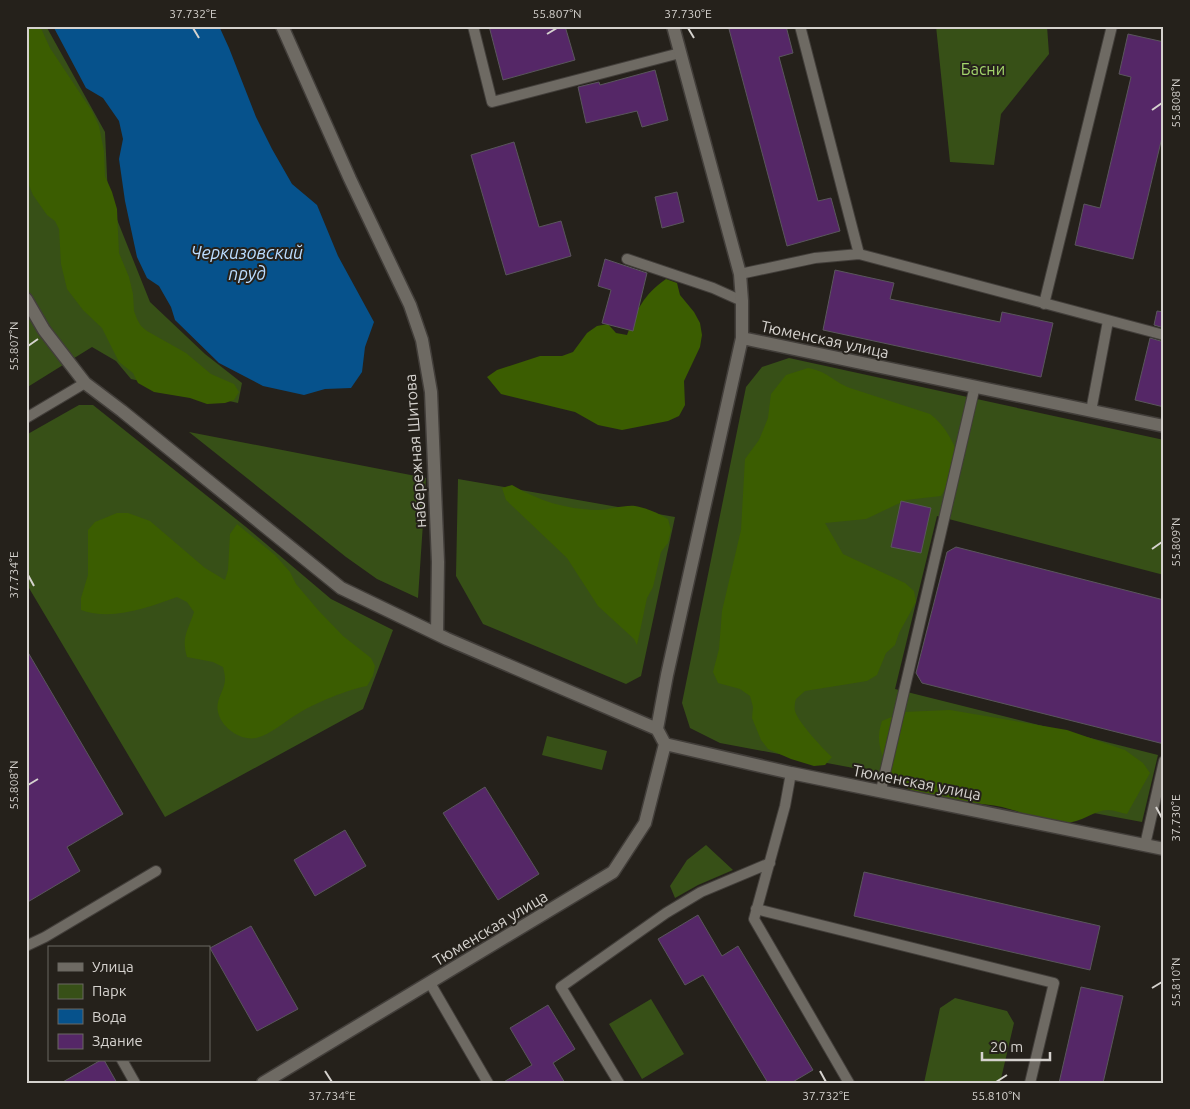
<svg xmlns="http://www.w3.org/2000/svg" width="1190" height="1109" viewBox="0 0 1190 1109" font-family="Ubuntu,sans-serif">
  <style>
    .green { fill: #375017 }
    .forest { fill: #3b5d01 }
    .water { fill: #06528c }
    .building { fill: #552767; stroke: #5a565c }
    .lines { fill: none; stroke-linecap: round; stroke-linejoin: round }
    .lane-casing { stroke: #423e3a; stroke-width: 12 }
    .street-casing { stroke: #423e3a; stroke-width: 15 }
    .lane { stroke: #6e6a63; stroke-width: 10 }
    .street { stroke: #6e6a63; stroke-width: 12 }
    .ticks { fill: none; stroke: #d5d2ce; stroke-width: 2 }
    .labels { text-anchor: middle; stroke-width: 4; stroke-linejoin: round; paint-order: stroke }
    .park-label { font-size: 16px; fill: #a4d66c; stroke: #25211b }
    .street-label { font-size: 16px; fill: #d5d2ce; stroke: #25211b }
    .water-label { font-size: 18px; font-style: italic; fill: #bcddff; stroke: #25211b }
    .neatline { fill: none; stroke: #d5d2ce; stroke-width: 2 }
    .ticks-label { font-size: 12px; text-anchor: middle; fill: #d5d2ce }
  </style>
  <rect width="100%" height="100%" fill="#25211b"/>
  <!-- green -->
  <path class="green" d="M 26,26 L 46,26 L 105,132 L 108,197 L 150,302 L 205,354 L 242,383 L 238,403 L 131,379 L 116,361 L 92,347 L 26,388 Z
    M 936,26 L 1047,26 L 1049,54 L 1001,114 L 994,165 L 950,162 Z
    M 789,358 L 1164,440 L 1164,575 L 937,516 L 895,689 L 1158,755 L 1142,822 L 720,743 L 690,728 L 682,703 L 746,387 L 762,367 Z
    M 79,405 L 93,405 L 246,527 L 331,599 L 393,630 L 363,709 L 165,817 L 26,583 L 26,435 Z
    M 189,432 L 426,478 L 418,598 L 377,579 L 346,557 Z
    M 458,479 L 675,517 L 641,676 L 626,684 L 483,624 L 456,576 Z
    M 547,736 L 607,751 L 602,770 L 542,755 Z
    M 706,845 L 733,870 L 698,885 L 675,898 L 670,886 L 687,860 Z
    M 955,998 L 1007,1011 L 1014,1023 L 1000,1083 L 924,1083 L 940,1008 Z
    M 651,999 L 684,1054 L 642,1079 L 609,1024 Z"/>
  <!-- forest -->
  <path class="forest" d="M 26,26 L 40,26 L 50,48 L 92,111 L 99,126 L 104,151 L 105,176 L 112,192 L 117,209 L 119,253 L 129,277 L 133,294 L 134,311 L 137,319 L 141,326 L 147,331 L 186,353 L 211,374 L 234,384 L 239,392 L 234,400 L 225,403 L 207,404 L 190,398 L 154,392 L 138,383 L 133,373 L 119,362 L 102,328 L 83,310 L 67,289 L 61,264 L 59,229 L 55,221 L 47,215 L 33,195 L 26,178 Z
    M 666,279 L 677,283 L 680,295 L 694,312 L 700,323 L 702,335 L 700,347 L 684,381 L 685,405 L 679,416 L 668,421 L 622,430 L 598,425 L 575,412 L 501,394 L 487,377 L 497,370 L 540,356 L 562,356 L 573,352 L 587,333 L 597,326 L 608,324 L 616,333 L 627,335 C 637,310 643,295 666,279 Z
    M 808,368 C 829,372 832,381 850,388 L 930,414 C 945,425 956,445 960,463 L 941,496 L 906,500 L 866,519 L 825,523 L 843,554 L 905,583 L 914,591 L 916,602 L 899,633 L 895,645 L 886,653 L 877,675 L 867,681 L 805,691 L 796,699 C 795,702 794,707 795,711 C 798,722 823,749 832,757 L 825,765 L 814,766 L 791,759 L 768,749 L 761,740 L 752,718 L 753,707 L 750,696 L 740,689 L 718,683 L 713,672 L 719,649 L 722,611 L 741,530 L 745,459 L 759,440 L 768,418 L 771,394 L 786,375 Z
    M 512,485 C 540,501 564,509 597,510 C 609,510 623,505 635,506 C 647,508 658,513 668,519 L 671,530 L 668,543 L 661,552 L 653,587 L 647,598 L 637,645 L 634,639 L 598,606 L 567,558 L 506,500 L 502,488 Z
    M 117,513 L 128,513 L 150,521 L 205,568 L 225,580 L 228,570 L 230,534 L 237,524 L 275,555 L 290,572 L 296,584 L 318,610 L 343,636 L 371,658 L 375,666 L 373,676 L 367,686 C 347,690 317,702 299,713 C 286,720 271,735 256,738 C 240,741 221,727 218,712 C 215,699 225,691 225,679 C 225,675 224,671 223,667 L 213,662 L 187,657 C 181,637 188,631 194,612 L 187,602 L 177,597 C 147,608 112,621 81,610 L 81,598 L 88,575 L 88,530 L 95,522 Z
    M 950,710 L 1067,730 L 1125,750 L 1143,763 L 1150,773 L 1127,814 C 1121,813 1114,810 1108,810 C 1095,810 1081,823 1064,823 C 1043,822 1023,812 1002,807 C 960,798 895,807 882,754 C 878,742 878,733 882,721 L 903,712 Z"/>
  <!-- water -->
  <path class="water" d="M 53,26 L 219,26 L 229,48 L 256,117 L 272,149 L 292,184 L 317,205 L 338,256 L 374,322 L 365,347 L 362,372 L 351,388 L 325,389 L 304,395 L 263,386 L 219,363 L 175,320 L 171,307 L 159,286 L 147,278 L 137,257 L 125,201 L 119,159 L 123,139 L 119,121 L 103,98 L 86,88 Z"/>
  <!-- building -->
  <path class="building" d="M 489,26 L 565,26 L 575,60 L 503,80 Z
    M 741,26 L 786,26 L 793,53 L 779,57 L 818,201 L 831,198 L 840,231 L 787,246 L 729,29 Z
    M 1128,34 L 1164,42 L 1164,129 L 1133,259 L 1075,245 L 1084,204 L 1100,208 L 1131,77 L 1119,74 Z
    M 655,70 L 668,120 L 642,127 L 637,111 L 586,123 L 578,87 L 599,82 L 600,85 Z
    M 514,142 L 539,227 L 561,221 L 571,256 L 506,275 L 471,155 Z
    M 677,192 L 684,222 L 662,228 L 655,197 Z
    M 605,259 L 647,273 L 633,331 L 602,323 L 611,290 L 598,286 Z
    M 835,270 L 894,283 L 890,299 L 1000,322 L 1002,312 L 1053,323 L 1041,377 L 823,330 Z
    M 1157,311 L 1164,312 L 1164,328 L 1154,325 Z
    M 1150,338 L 1164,342 L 1164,407 L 1135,400 Z
    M 901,501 L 931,508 L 921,553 L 891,547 Z
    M 956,547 L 1164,600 L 1164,744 L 922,683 L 916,673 L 947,552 Z
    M 26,649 L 123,814 L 67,847 L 80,871 L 26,903 Z
    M 485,787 L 539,874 L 498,900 L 443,813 Z
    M 345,830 L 366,866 L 315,896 L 294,860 Z
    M 864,872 L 1100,926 L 1090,970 L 854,916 Z
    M 698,915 L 722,956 L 738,946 L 813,1070 L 791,1083 L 768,1083 L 703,975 L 685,985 L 658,939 Z
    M 251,926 L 298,1009 L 257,1031 L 210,948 Z
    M 1081,987 L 1123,996 L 1103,1083 L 1059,1083 Z
    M 548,1005 L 575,1049 L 553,1063 L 565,1083 L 502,1083 L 532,1065 L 510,1028 Z
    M 101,1060 L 104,1060 L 117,1083 L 61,1083 Z"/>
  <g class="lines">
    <defs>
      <path id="lane" d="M 473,26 L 492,102 L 680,53
        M 800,26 L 859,254
        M 627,259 L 713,288 L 742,301
        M 740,274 L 815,258 L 859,254 L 1164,335
        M 1044,304 L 1112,26
        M 1091,411 L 1108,321
        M 26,418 L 85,383
        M 791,773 L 785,806 L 754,919 L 849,1083
        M 881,790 L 975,386
        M 1145,845 L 1164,761
        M 756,909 L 1054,983 L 1030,1083
        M 26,946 L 45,937 L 156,871
        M 430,983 L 488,1083
        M 122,1060 L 135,1083
        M 619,1083 L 561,987 L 666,913 L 701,892 L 770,863"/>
      <path id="street" d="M 282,26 L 350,179 L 410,305 L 422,340 L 431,392 L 438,562 L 437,634
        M 26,299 L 44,330 L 85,383 L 122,411 L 341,588 L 447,639 L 657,729
        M 742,338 L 1164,426
        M 665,744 L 791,773 L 1164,849
        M 263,1083 L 613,872 L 645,823 L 665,744 L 657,729 L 667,675 L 742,338 L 742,301 L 740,274 L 673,26"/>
    </defs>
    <!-- lane casing -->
    <use href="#lane" class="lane-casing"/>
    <!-- street casing -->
    <use href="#street" class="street-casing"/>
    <!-- lane -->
    <use href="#lane" class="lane"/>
    <!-- street -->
    <use href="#street" class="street"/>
  </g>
  <!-- ticks -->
  <path class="ticks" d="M 193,28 L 199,38M 688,28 L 694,38M 547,34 L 557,28M 1152,110 L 1162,103M 28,346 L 38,339M 1152,549 L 1162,542M 28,575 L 34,586M 28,785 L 38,779M 1156,807 L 1162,818M 1152,988 L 1162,982M 325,1071 L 332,1082M 820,1071 L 826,1082M 996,1082 L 1007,1075"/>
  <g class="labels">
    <!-- park labels -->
    <g class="park-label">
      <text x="983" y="75">Басни</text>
    </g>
    <!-- street labels -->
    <g class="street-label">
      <text transform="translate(825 339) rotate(12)" y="6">Тюменская улица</text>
      <text transform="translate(415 451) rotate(-94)" y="6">набережная Шитова</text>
      <text transform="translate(917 782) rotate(11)" y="6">Тюменская улица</text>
      <text transform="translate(490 928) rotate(-31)" y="6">Тюменская улица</text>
    </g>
    <!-- water labels -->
    <g class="water-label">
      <text x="247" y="259">Черкизовский<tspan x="247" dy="21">пруд</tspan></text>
    </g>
  </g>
  <!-- border -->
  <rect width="1190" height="1109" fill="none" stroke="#25211b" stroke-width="55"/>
  <!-- legend -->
  <rect x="48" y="946" width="162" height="115" fill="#25211b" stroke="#6b6863"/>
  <rect x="58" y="963" width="25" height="8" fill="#6e6a63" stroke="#6b6863"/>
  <text x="92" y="972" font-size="15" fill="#d5d2ce">Улица</text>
  <rect x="58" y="984" width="25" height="15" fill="#375017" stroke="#6b6863"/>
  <text x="92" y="996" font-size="15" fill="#d5d2ce">Парк</text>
  <rect x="58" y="1009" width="25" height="15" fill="#06528c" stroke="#6b6863"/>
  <text x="92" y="1022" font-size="15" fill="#d5d2ce">Вода</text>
  <rect x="58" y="1034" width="25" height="15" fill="#552767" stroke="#6b6863"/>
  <text x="92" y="1046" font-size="15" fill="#d5d2ce">Здание</text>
  <!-- scale -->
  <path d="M982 1052v8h68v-8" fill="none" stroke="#d5d2ce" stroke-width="2.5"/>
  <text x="990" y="1052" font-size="15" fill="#d5d2ce" stroke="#25211b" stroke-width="4" paint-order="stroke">20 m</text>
  <rect x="28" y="28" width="1134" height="1054" class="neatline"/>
  <g class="ticks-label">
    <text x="193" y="18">37.732°E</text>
    <text x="557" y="18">55.807°N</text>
    <text x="688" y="18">37.730°E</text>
    <text transform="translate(1176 103) rotate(-90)" y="4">55.808°N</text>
    <text transform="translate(14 346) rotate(-90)" y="4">55.807°N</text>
    <text transform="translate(1176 542) rotate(-90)" y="4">55.809°N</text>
    <text transform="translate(14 575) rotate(-90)" y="4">37.734°E</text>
    <text transform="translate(14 785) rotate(-90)" y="4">55.808°N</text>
    <text transform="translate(1176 818) rotate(-90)" y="4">37.730°E</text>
    <text transform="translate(1176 982) rotate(-90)" y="4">55.810°N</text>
    <text x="332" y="1100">37.734°E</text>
    <text x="826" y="1100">37.732°E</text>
    <text x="996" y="1100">55.810°N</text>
  </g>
</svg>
